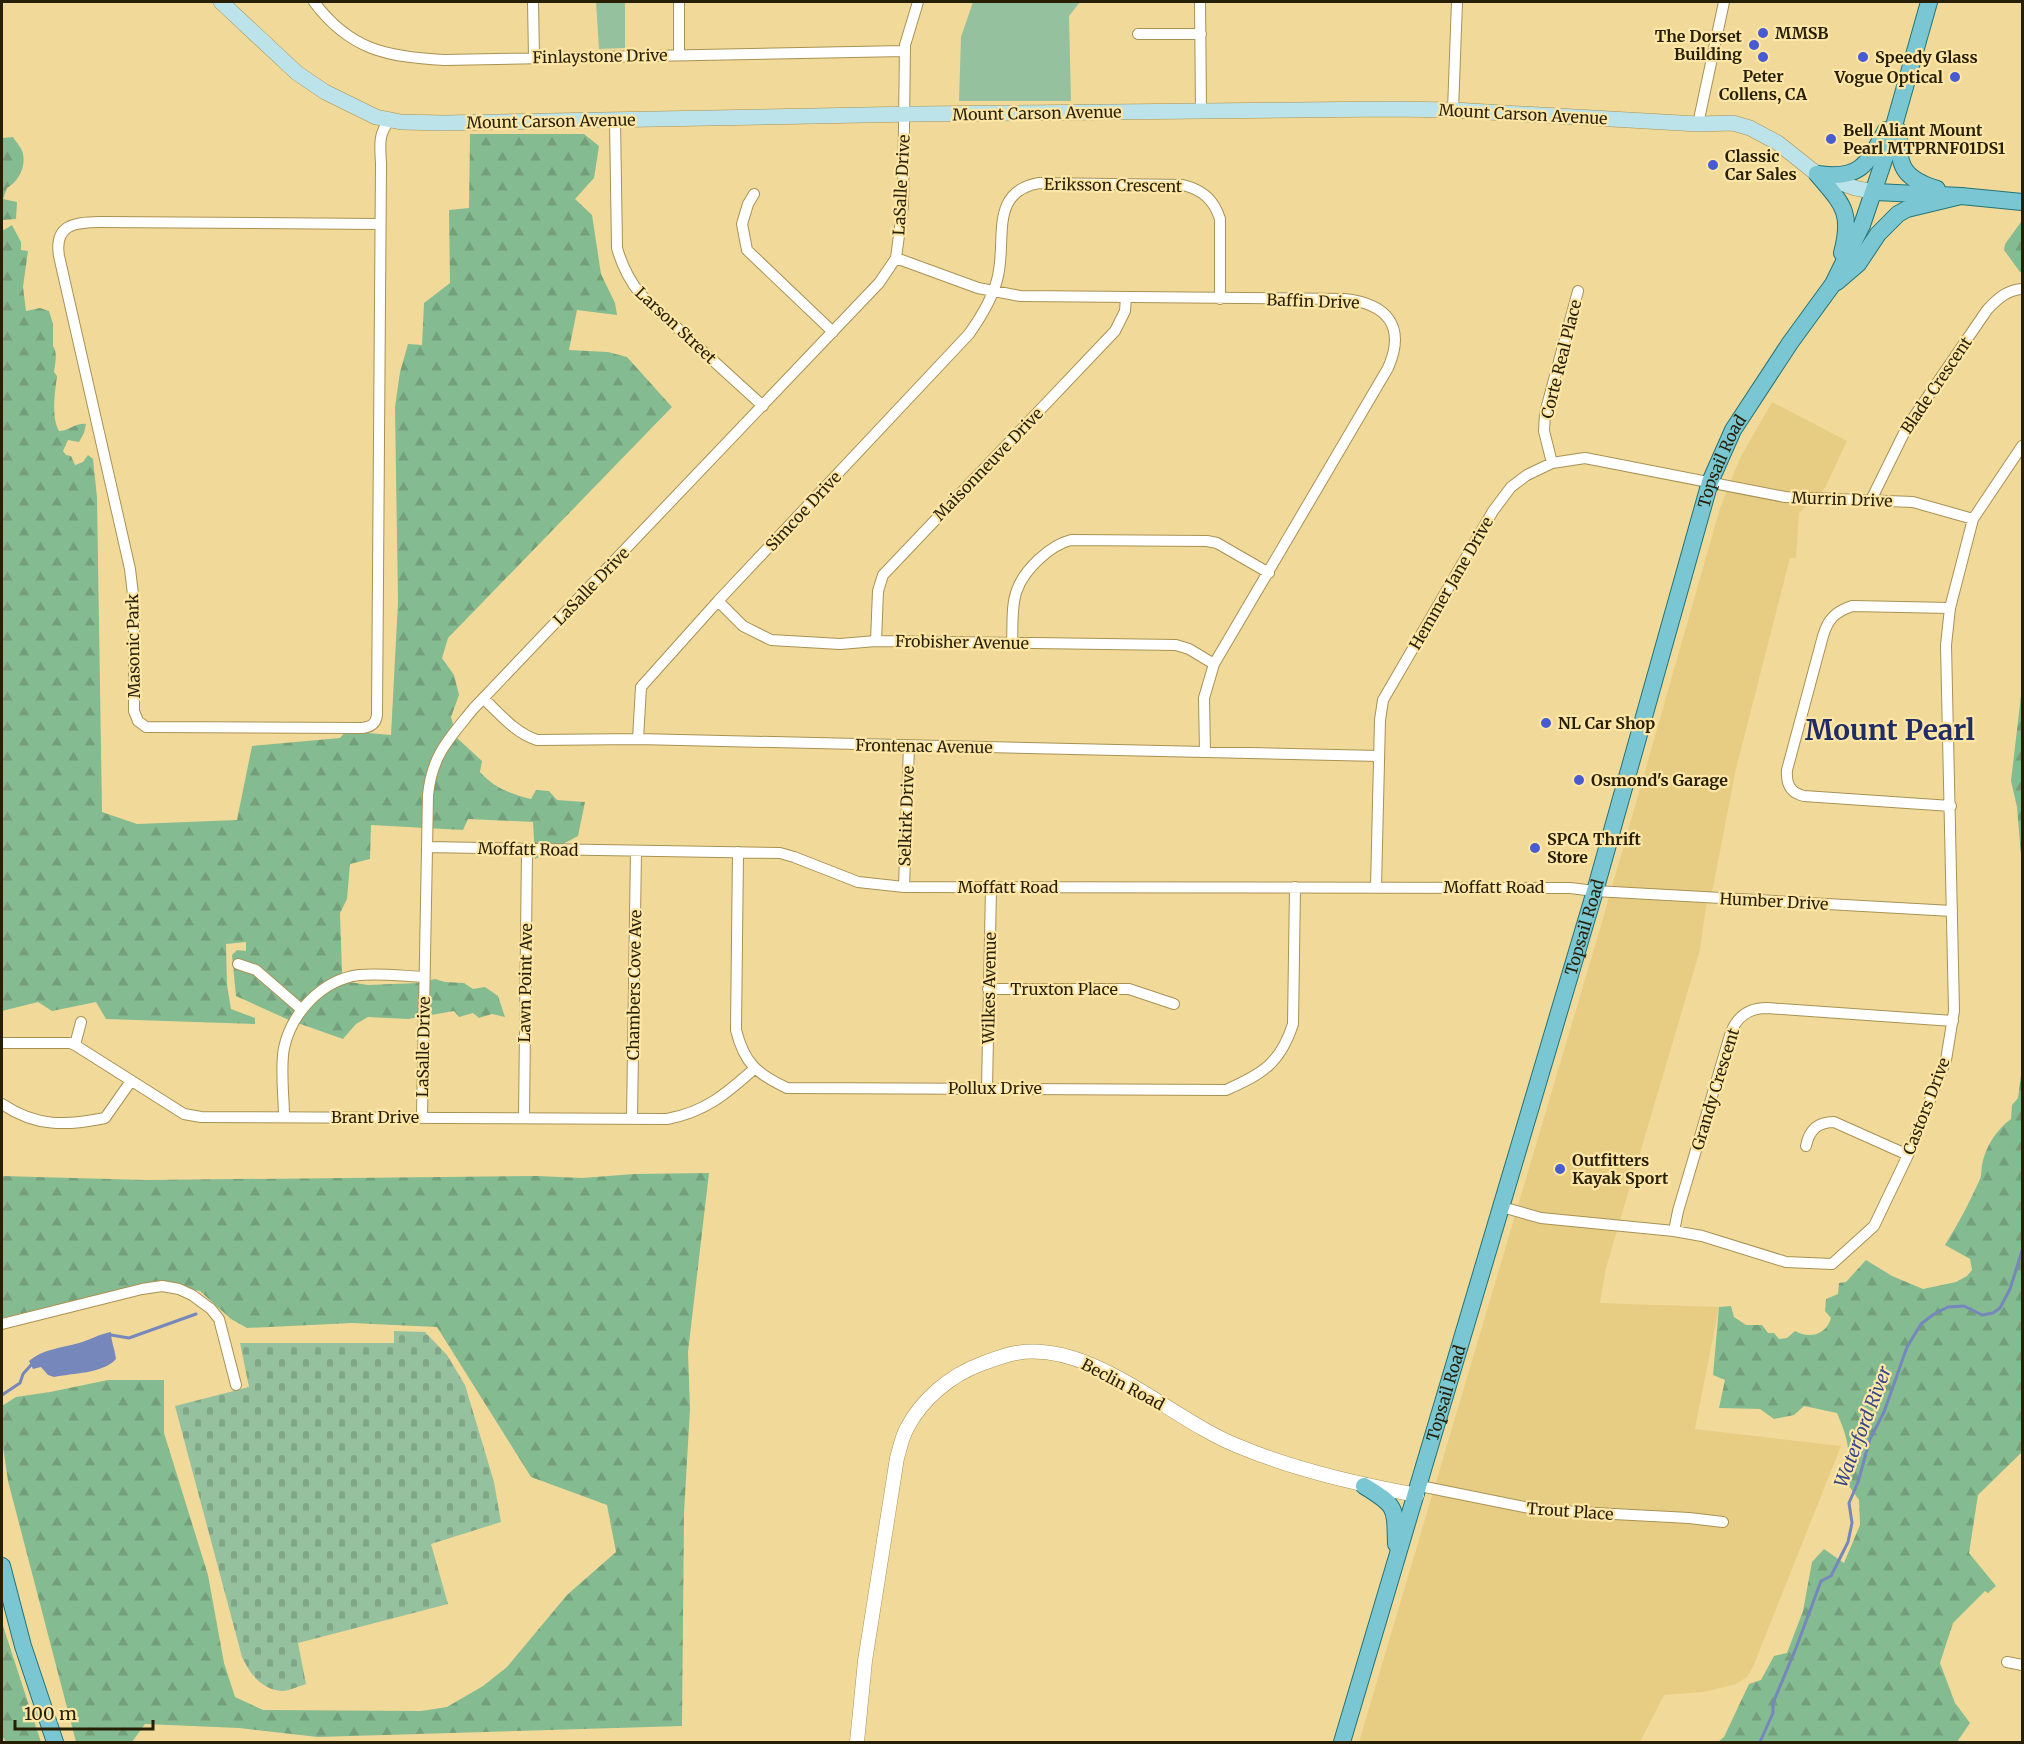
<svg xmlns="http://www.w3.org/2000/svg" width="2024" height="1744" viewBox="0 0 2024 1744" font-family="Merriweather,serif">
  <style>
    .built { fill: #e7cd84 }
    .green { fill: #96c19f }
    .forest { fill: url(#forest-firs) }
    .cemetery { fill: url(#cemetery-stones) }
    .water { fill: #7687bc }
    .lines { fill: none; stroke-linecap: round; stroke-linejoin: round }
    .stream { stroke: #7687bc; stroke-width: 3 }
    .minor-casing { stroke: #a89253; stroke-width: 12 }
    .tertiary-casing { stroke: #a89253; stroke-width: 15 }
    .secondary-casing { stroke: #a89253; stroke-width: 16 }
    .primary-casing { stroke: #237477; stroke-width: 18 }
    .minor { stroke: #fff; stroke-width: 10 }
    .tertiary { stroke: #fff; stroke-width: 14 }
    .secondary { stroke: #bce3e9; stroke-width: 15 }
    .primary { stroke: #7ac7d3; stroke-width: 16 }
    .poi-dot { fill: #465cd0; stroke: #fee7a6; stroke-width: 2 }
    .labels { text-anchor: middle; stroke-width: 4.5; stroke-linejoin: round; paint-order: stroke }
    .poi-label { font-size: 16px; font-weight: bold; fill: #271f04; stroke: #fee7a6; text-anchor: start }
    .street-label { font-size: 16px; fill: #271f04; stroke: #fee7a6 }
    .water-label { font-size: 18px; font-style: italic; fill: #364689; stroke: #fee7a6 }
    .town-label { font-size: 28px; font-weight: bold; fill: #202c65; stroke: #fee7a6 }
  </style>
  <defs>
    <pattern id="forest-firs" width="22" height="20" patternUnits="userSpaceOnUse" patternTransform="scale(1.5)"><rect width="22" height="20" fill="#85bb91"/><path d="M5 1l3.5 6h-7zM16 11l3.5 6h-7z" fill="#73a07b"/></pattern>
    <pattern id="cemetery-stones" width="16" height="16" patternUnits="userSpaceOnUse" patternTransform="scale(1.5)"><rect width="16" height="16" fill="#96c19f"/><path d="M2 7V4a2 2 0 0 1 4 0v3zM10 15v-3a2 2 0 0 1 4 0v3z" fill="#81a587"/></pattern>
  </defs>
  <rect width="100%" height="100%" fill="#f1da99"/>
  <!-- built -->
  <path class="built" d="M 1772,402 L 1847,441 L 1825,488 L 1799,513 L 1796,558 L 1790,558 L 1735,773 L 1713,888 L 1706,906 L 1700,950 L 1606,1268 L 1600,1303 L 1719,1307 L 1695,1429 L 1841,1446 L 1753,1667 L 1747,1677 L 1736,1684 L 1704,1692 L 1664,1695 L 1640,1742 L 1359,1742 L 1602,922 L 1720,508 L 1740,458 Z"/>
  <!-- green -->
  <path class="green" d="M 596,2 L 625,2 L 625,48 L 599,49 Z
    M 973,2 L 1080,2 L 1069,16 L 1071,101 L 959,101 L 961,37 Z"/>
  <!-- forest -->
  <path class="forest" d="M 470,134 L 584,134 L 599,146 L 594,178 L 575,199 L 592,215 L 601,274 L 615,303 L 617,315 L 577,310 L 569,350 L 608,352 L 627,357 L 672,407 L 448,638 L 442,658 L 454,675 L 459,695 L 451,717 L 457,738 L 482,761 L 480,772 C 494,788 511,794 531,799 L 536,790 L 549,791 L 557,800 L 585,802 L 578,836 L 535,859 L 533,822 L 468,819 L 463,830 L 371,825 L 370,859 L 350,864 L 347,899 L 340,913 L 342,973 L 349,982 L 368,985 L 418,983 L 435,979 L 445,982 L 464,983 L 473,989 L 485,987 L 498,996 L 505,1017 L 492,1014 L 479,1018 L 473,1013 L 459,1017 L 454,1011 L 408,1019 L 368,1017 L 356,1024 L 343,1039 L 289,1020 L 236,996 L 232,955 L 237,950 L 246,951 L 246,942 L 226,944 L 227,985 L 231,1009 L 255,1018 L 255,1024 L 106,1019 L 96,1002 L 52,1011 L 38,1002 L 2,1011 L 2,229 L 4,230 L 12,225 L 21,242 L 21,250 L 28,251 L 23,287 L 26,311 L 40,308 L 49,311 L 53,324 L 53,346 C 58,353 55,364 54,372 L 57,376 C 55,392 51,417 59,431 C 68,431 77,422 86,424 L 84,433 L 79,442 L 68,440 L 63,451 L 66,455 L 71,456 L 75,465 L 83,462 L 88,455 L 93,459 L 97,497 L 102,812 L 137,824 L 237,820 L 252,746 L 340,738 L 346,731 L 391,735 L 398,602 L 395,407 L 400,372 L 408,344 L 422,345 L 424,303 L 450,283 L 449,210 L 469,208 Z
    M 13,137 C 16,142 22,148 23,154 C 26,167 18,182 7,188 L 3,199 L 17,202 L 16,219 L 2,220 L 2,138 Z
    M 2021,222 L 2022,222 L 2022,272 L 2020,272 L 2004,250 L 2005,244 Z
    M 2022,687 L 2022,868 L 2017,807 L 2011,781 Z
    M 2022,1067 L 2022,1452 L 1978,1495 L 1969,1553 L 1996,1586 L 1988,1593 L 1985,1591 L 1953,1623 L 1940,1663 L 1955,1703 L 1970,1723 L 1957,1742 L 1718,1742 L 1724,1737 L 1749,1684 L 1761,1680 L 1774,1656 L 1787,1653 L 1803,1611 L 1812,1562 L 1824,1549 L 1844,1563 L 1860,1525 L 1859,1500 L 1844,1479 C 1852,1451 1848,1439 1837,1413 L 1804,1406 L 1794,1415 L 1774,1419 L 1760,1409 L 1719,1408 L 1725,1380 L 1713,1375 L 1719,1307 L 1731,1306 L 1734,1317 L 1746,1325 L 1762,1325 L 1768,1333 L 1774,1333 L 1779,1339 L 1787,1338 L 1795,1331 C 1810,1339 1826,1335 1831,1318 L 1825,1311 L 1826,1299 L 1838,1294 L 1839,1283 L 1846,1282 L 1866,1260 L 1892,1276 L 1923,1289 L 1956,1282 L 1967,1276 L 1972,1270 L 1970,1259 L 1945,1245 C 1958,1224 1970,1202 1980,1179 C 1982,1174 1981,1170 1982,1165 C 1985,1147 1997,1129 2011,1119 L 2012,1105 L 2018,1098 Z
    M 709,1173 L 688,1352 L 690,1409 L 684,1513 L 682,1726 L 318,1737 L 239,1728 L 145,1724 L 132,1742 L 76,1742 L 8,1481 L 2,1440 L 2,1406 L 16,1397 L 50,1392 L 108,1380 L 164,1380 L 164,1433 L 208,1575 L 224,1663 L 235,1697 L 263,1710 L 421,1711 L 447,1707 L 483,1686 L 507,1667 L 567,1595 L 616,1552 L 607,1505 L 531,1477 L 437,1327 L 352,1323 L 247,1328 L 231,1319 L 200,1291 L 159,1283 L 119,1290 L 2,1318 L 2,1176 L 146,1180 L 537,1176 L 582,1178 L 634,1174 Z
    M 2,1620 L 4,1629 L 41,1742 L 6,1742 L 2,1736 Z"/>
  <!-- cemetery -->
  <path class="cemetery" d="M 394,1331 L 425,1332 L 447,1355 L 465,1385 L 494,1482 L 501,1522 L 431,1544 L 448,1604 L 298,1643 L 306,1684 C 299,1686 289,1691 282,1691 C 262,1690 250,1674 242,1657 L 175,1406 L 249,1387 L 240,1343 L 394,1343 Z"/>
  <!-- water -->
  <path class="water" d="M 111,1332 C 111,1342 115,1349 116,1359 C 102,1374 73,1373 54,1377 L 48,1375 L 41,1367 L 33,1369 L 29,1361 C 43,1349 61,1348 79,1343 C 90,1340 99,1334 111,1332 Z"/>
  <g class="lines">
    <!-- stream -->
    <path class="stream" d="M 111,1335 L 129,1338 L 196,1314
      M 2,1395 L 20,1383 L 23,1374 L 31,1365
      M 1760,1742 L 1773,1713 L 1773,1703 L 1796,1648 L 1821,1581 L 1831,1576 L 1848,1542 L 1852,1523 L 1849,1503 L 1858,1482 L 1870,1439 L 1884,1412 L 1907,1347 L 1921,1324 L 1934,1314 L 1948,1307 L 1964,1306 L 1982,1315 L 1993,1313 L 2000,1308 L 2010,1289 L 2022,1251"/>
    <defs>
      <path id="minor" d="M 314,2 C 350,50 387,57 444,60 L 905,51
        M 533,2 L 534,57
        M 679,2 L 679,54
        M 1200,2 L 1201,111
        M 1138,34 L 1201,34
        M 1453,110 L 1457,2
        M 615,120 L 617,248 C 622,266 629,280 641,295 L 763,406
        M 1698,124 L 1724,2
        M 754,194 L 748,204 L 742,224 L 747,250 L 833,332
        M 380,224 L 100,222 C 74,222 54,225 59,256 L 130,569 L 134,603 L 134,711 L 138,721 L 146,727 L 362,728 C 371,727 376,724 377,715 L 381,163 C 380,146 378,133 390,120
        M 896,258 L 978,288 L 1020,296 L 1345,299 C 1388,304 1406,327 1388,368 L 1214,664 L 1204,698 L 1205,752
        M 1552,463 L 1544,431 L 1545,413 L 1578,291
        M 1871,500 L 1907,427 L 1987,310 C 1997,299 2007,290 2022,289
        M 718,601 L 743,626 L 771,640 L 840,644 L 876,641 L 1176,645 L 1189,649 L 1214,664
        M 1950,608 L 1852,606 C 1835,612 1828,619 1823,636 L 1787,770 C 1786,784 1790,793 1804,796 L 1951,806
        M 876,641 L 878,591 L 883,575 L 1115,331 L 1125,311 L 1126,297
        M 1012,642 C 1013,626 1011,605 1017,590 C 1024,570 1050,545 1071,540 L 1207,541 L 1217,543 L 1269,573
        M 484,699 C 500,714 515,733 537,740 L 638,739 L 1379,756
        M 638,739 L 641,687 L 718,601 L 969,334 C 981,317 992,299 997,280 C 1008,243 987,192 1039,183 L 1183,185 C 1203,190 1214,200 1220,219 L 1220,299
        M 427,847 L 780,853 L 794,857 L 858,882 L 904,887 L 1570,888 L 1595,891 L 1952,911
        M 738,852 L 736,1030 C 744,1063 757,1074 787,1088 L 1226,1090 C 1262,1074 1280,1064 1293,1024 L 1295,887
        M 904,887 L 909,746
        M 1376,887 L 1380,720 L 1383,700 L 1493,511 L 1511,487 L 1527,475 L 1552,463 L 1585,458 L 1785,497 L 1913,502 L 1973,519
        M 238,964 L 256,970 L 301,1009
        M 988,989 L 1129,989 L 1174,1004
        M 2,1043 L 70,1043 L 75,1045 L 184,1114 L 201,1117 L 667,1119 C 705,1112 726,1094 754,1069
        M 75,1045 L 81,1022
        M 987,1088 L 991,888
        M 2,1104 C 36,1127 66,1126 105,1118 L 131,1081
        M 284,1117 C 284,1096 280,1068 284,1048 C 292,1012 322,980 359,975 C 380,973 403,976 424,977
        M 422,1117 L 428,795 C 432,755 449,739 473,709 L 879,283 L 896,258 L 903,205 L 905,45 L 918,2
        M 524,1118 L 527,849
        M 632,1119 L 636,851
        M 1806,1146 C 1809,1130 1818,1122 1834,1122 L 1908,1155
        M 1502,1207 L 1541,1218 L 1674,1231 L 1702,1236 L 1786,1262 L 1832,1264 L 1874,1226 L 1908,1155 L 1946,1060 L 1954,1011 L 1946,645 L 1950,608 L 1973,519 L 2022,446
        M 1674,1231 L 1678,1211 L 1731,1032 C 1738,1015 1750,1008 1767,1008 L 1953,1021
        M 2,1324 L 142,1289 L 162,1286 L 179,1289 L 192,1295 L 211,1309 L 219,1319 L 236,1385
        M 1420,1486 L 1539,1510 L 1689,1518 L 1723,1522
        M 2007,1662 L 2022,1665"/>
      <path id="tertiary" d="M 857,1742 L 865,1661 L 897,1458 C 900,1448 902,1437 907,1428 C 922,1399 951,1375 981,1364 C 992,1360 1004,1355 1016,1353 C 1092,1340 1170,1419 1238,1446 C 1295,1470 1356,1484 1417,1495"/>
      <path id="secondary" d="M 221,2 L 297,73 L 325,92 L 376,117 L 401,122 L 443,123 L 915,114 L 1393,109 L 1453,110 L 1698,124 L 1733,123 L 1750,128 L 1778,143 L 1817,174 L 1855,188 L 1875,192"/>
      <g id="primary">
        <path d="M 1899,131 C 1897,165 1903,179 1937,189"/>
        <path d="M 1817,174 C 1842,204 1853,211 1842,253"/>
        <path d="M 1817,174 C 1860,180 1867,165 1886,130"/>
        <path d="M 1875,192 L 1961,196 L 2022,202"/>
        <path d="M 1837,282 L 1858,264 L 1878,234 L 1898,214 L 1907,209 L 1961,196"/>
        <path d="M 1364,1486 C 1397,1506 1395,1507 1396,1544"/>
        <path d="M 2,1566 L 23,1646 L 55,1742"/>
        <path id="s1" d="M 1342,1742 L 1595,891 L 1710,482 L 1733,430 L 1790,343 L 1833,284 L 1862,225 L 1886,154 L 1929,2"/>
      </g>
    </defs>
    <!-- minor casing -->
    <use href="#minor" class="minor-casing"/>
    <!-- tertiary casing -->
    <use href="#tertiary" class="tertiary-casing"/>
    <!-- secondary casing -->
    <use href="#secondary" class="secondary-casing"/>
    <!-- primary casing -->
    <use href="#primary" class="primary-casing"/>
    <!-- minor -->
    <use href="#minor" class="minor"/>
    <!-- tertiary -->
    <use href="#tertiary" class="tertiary"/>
    <!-- secondary -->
    <use href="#secondary" class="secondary"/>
    <!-- primary -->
    <use href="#primary" class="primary"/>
  </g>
  <!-- markers -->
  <g class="poi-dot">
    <circle cx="1763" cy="33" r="6"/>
    <circle cx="1754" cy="45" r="6"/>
    <circle cx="1763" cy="57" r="6"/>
    <circle cx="1863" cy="57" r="6"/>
    <circle cx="1955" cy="77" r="6"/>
    <circle cx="1831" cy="139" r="6"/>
    <circle cx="1713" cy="165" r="6"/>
    <circle cx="1546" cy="723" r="6"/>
    <circle cx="1579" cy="780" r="6"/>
    <circle cx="1535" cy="848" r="6"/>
    <circle cx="1560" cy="1169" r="6"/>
  </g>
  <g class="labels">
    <!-- poi labels -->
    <g class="poi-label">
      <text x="1775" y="39">MMSB</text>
      <text x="1742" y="42" text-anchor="end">The Dorset<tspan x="1742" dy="18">Building</tspan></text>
      <text x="1875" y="63">Speedy Glass</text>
      <text x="1763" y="82" text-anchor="middle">Peter<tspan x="1763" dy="18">Collens, CA</tspan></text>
      <text x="1943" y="83" text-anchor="end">Vogue Optical</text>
      <text x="1843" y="136">Bell Aliant Mount<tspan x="1843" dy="18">Pearl MTPRNF01DS1</tspan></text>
      <text x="1725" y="162">Classic<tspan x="1725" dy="18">Car Sales</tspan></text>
      <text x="1558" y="729">NL Car Shop</text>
      <text x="1591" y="786">Osmond's Garage</text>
      <text x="1547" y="845">SPCA Thrift<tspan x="1547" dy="18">Store</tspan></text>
      <text x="1572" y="1166">Outfitters<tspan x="1572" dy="18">Kayak Sport</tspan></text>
    </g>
    <!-- street labels -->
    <g class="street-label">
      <text transform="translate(600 56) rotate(-1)" y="6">Finlaystone Drive</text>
      <text transform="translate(1037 113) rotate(-1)" y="6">Mount Carson Avenue</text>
      <text transform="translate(1523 114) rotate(3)" y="6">Mount Carson Avenue</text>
      <text transform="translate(551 121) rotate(-1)" y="6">Mount Carson Avenue</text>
      <text transform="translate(901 185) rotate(-87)" y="6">LaSalle Drive</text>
      <text transform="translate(1113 185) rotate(1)" y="6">Eriksson Crescent</text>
      <text transform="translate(1313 301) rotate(2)" y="6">Baffin Drive</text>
      <text transform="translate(676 325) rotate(43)" y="6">Larson Street</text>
      <text transform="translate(1561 359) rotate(-76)" y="6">Corte Real Place</text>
      <text transform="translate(1936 385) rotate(-56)" y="6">Blade Crescent</text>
      <text dy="6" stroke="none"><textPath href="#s1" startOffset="1336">Topsail Road</textPath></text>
      <text transform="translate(988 464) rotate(-46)" y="6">Maisonneuve Drive</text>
      <text transform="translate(1842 499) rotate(2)" y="6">Murrin Drive</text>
      <text transform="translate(803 511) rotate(-47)" y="6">Simcoe Drive</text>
      <text transform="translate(1451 583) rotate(-60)" y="6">Hemmer Jane Drive</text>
      <text transform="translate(591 586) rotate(-46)" y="6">LaSalle Drive</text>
      <text transform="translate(962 642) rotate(1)" y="6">Frobisher Avenue</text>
      <text transform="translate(133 646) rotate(-91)" y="6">Masonic Park</text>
      <text transform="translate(924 746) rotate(1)" y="6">Frontenac Avenue</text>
      <text transform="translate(906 816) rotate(-88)" y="6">Selkirk Drive</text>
      <text transform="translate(528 849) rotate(1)" y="6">Moffatt Road</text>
      <text x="1008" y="893">Moffatt Road</text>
      <text x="1494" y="893">Moffatt Road</text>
      <text transform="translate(1774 901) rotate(3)" y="6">Humber Drive</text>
      <text dy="6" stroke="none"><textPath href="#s1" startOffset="850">Topsail Road</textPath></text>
      <text transform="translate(525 983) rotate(-89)" y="6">Lawn Point Ave</text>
      <text transform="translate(634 985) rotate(-89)" y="6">Chambers Cove Ave</text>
      <text transform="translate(989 988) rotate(-89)" y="6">Wilkes Avenue</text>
      <text x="1064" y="995">Truxton Place</text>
      <text transform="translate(423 1047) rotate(-89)" y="6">LaSalle Drive</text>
      <text x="995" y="1094">Pollux Drive</text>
      <text transform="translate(1715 1089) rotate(-73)" y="6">Grandy Crescent</text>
      <text transform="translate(1926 1106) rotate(-69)" y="6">Castors Drive</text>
      <text x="375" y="1123">Brant Drive</text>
      <text transform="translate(1123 1384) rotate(28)" y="6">Beclin Road</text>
      <text dy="6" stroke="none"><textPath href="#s1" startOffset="364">Topsail Road</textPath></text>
      <text transform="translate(1570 1511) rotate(4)" y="6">Trout Place</text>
    </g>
    <!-- water labels -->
    <g class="water-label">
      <text transform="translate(1863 1427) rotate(-69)" y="6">Waterford River</text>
    </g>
    <!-- town labels -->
    <g class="town-label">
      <text x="1890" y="740">Mount Pearl</text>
    </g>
  </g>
  <!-- border -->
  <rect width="2024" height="1744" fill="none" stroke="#271f04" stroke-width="6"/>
  <!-- scale -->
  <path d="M15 1720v9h138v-9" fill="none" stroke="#271f04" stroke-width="3"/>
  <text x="24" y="1720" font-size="18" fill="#271f04" stroke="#fee7a6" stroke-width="4.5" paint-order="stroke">100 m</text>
</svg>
